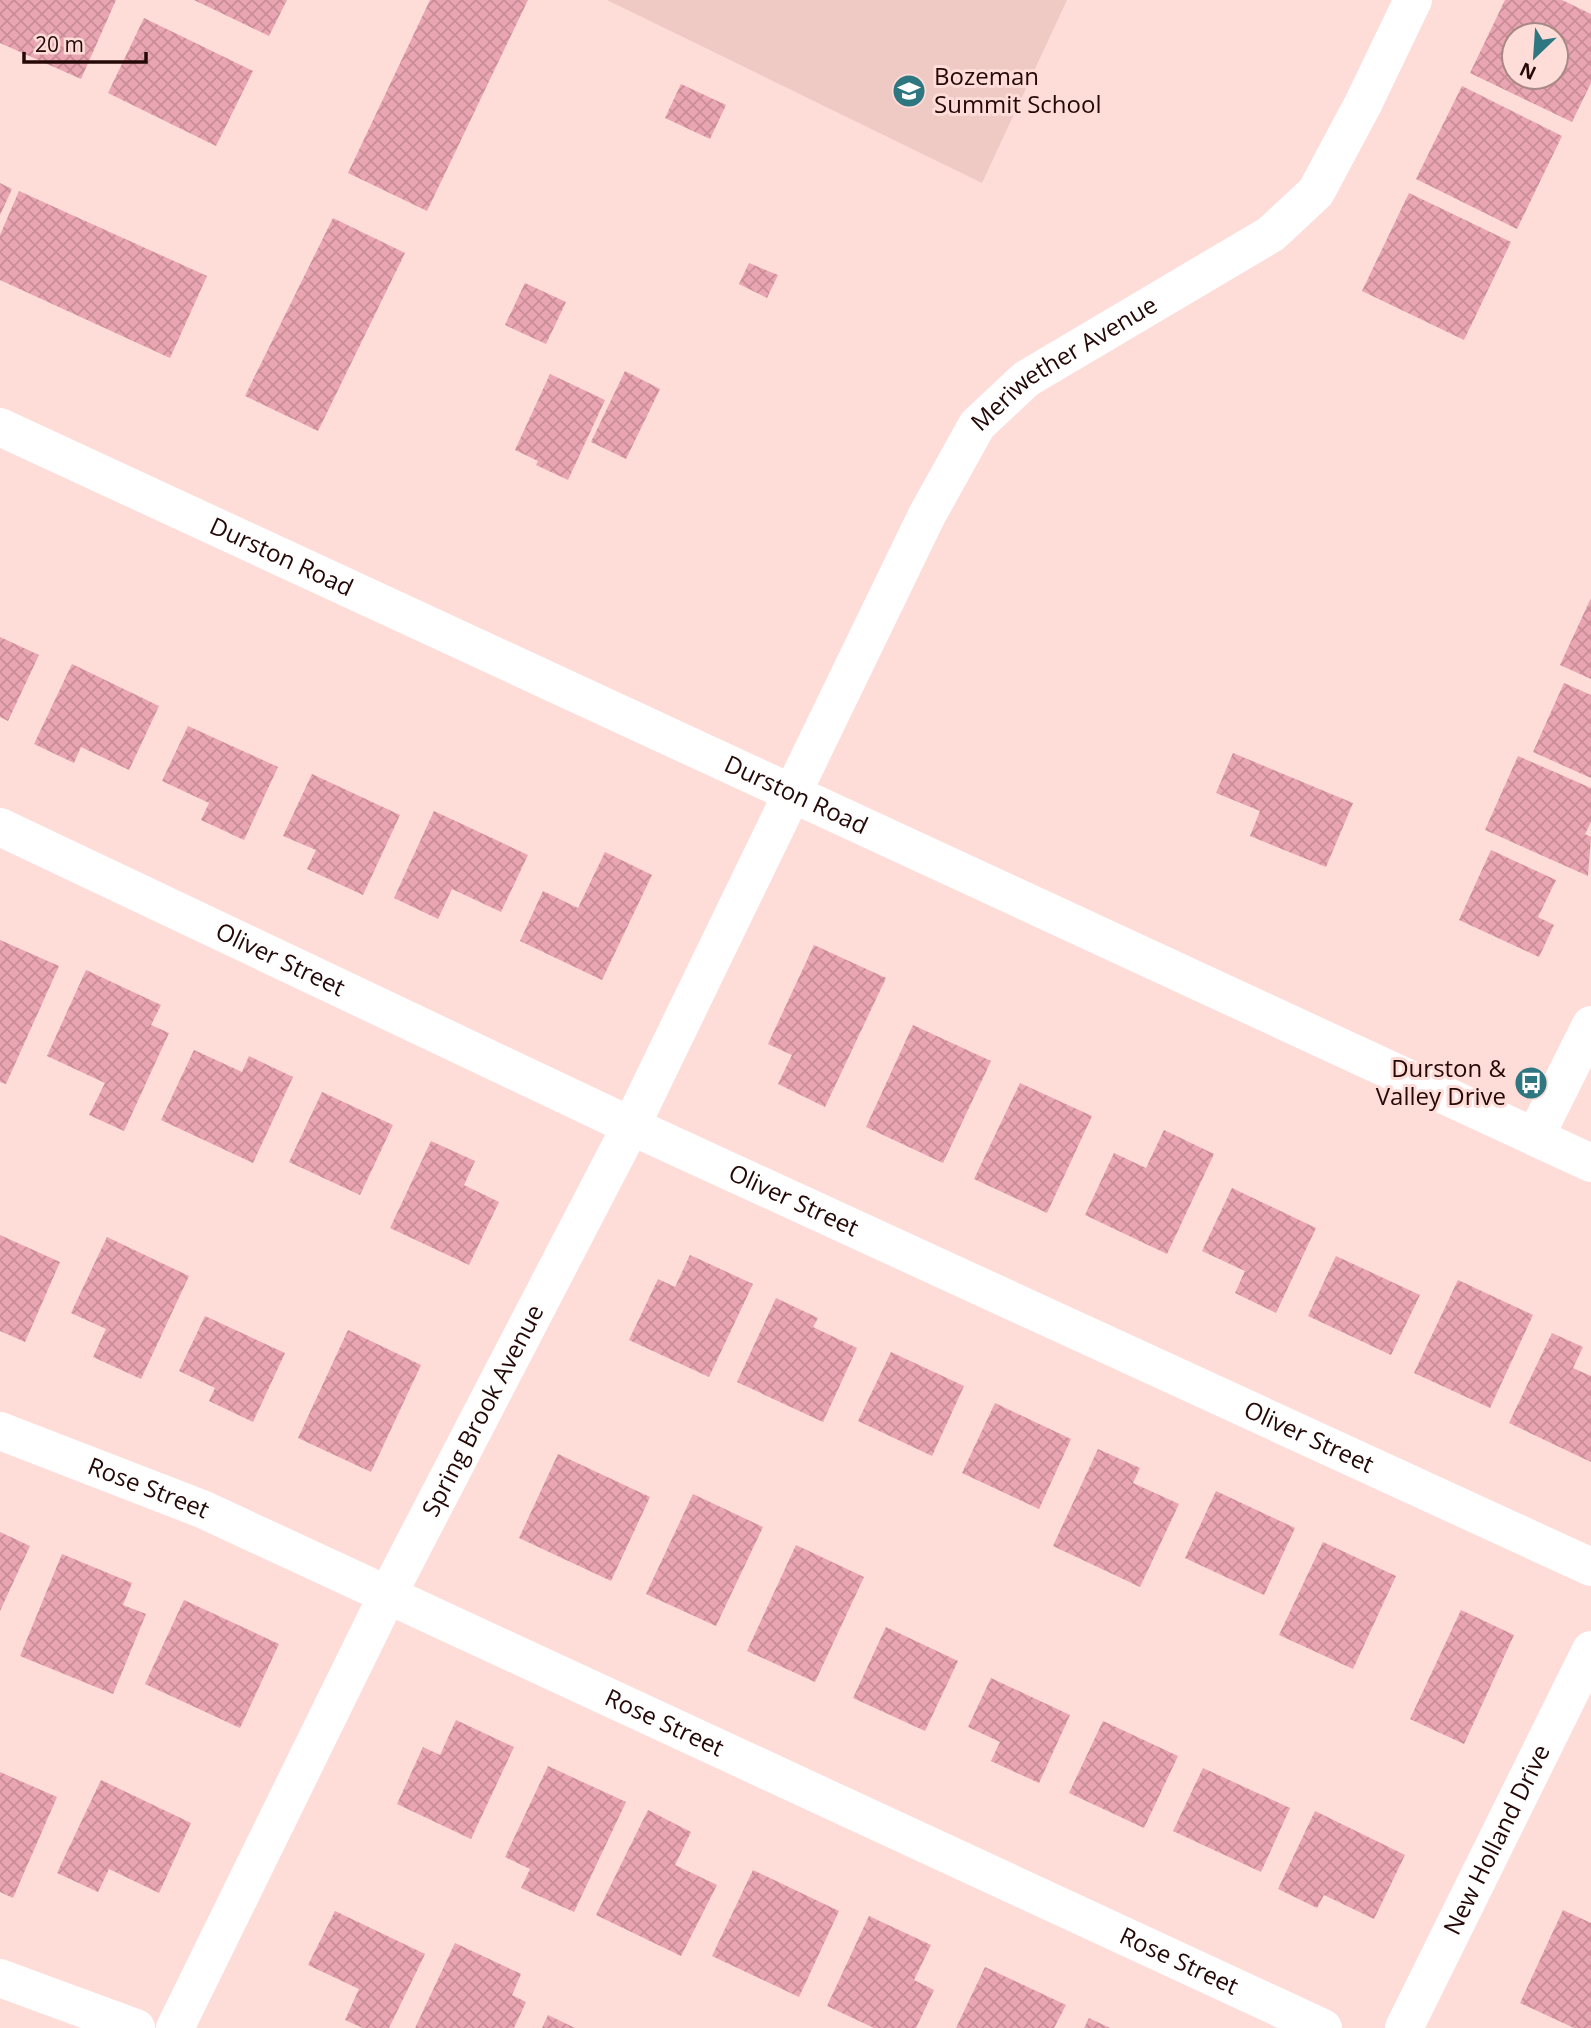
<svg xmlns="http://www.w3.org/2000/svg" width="1591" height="2028" viewBox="0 0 1591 2028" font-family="'Open Sans',sans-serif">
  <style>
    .built { fill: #efcac5 }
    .building { fill: url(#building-cross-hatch); fill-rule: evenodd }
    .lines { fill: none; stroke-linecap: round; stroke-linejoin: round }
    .minor { stroke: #fff; stroke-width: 38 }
    .major { stroke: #fff; stroke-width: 38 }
    .labels { text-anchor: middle; stroke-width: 6; stroke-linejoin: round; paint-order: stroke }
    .poi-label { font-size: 24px; fill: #240907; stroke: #fedcd8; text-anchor: start }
    .street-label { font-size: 24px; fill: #240907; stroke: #fedcd8 }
  </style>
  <defs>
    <pattern id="building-cross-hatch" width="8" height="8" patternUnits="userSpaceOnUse" patternTransform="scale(1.75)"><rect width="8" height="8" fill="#e9a5b1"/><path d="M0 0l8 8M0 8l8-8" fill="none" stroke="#c88d97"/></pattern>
  </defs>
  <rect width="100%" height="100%" fill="#fedcd8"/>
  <!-- built -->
  <path class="built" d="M 607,0 L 1067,0 L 982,183 Z"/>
  <!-- building -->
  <path class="building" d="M 0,0 L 116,0 L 81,79 L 0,43 Z
    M 194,0 L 287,0 L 269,36 Z
    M 430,0 L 528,0 L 427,211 L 348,173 Z
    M 1505,0 L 1562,0 L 1591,14 L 1591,83 L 1572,122 L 1470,73 ZM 1514,35 L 1556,35 L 1556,77 L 1514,77 Z
    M 144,18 L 253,71 L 216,146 L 108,93 Z
    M 681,84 L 726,105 L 710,139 L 665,118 Z
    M 1462,86 L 1562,136 L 1517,229 L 1416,179 Z
    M 0,183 L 12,189 L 0,215 Z
    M 19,191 L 207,276 L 170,358 L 0,280 L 0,235 Z
    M 1409,193 L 1511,242 L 1464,340 L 1362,291 Z
    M 333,218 L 405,253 L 318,431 L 245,396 Z
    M 749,263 L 778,275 L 767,298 L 739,284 Z
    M 525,283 L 566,302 L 546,344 L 505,325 Z
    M 625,371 L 660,389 L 626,459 L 591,442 Z
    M 550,374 L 605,400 L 568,480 L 536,465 L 538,461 L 515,450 Z
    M 1591,598 L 1591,679 L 1560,665 Z
    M 0,637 L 39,655 L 8,721 L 0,717 Z
    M 72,664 L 159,706 L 129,770 L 81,747 L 74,763 L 34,744 Z
    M 1564,683 L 1591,695 L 1591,778 L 1533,752 Z
    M 188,726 L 278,767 L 244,840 L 201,820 L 209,803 L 162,781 Z
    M 1233,753 L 1353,803 L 1326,867 L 1250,836 L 1260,811 L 1216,793 Z
    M 1518,756 L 1591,788 L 1591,822 L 1585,834 L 1591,837 L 1588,876 L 1485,830 Z
    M 312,774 L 400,815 L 363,895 L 307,869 L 316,850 L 283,836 Z
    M 434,811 L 528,855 L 501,912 L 452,889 L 438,919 L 394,898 Z
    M 1491,850 L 1556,880 L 1538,917 L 1554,925 L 1539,957 L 1459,920 Z
    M 605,852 L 652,875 L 602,980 L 520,941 L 543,891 L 578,908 Z
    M 0,940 L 59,966 L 6,1084 L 0,1082 Z
    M 814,945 L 886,978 L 825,1107 L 778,1084 L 792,1055 L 768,1044 Z
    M 86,970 L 161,1005 L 151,1025 L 169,1033 L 124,1131 L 89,1115 L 105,1083 L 47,1056 Z
    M 913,1025 L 991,1061 L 943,1163 L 866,1127 Z
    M 194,1050 L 242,1072 L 249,1056 L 293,1077 L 253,1163 L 161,1120 Z
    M 1020,1083 L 1092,1116 L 1047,1213 L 974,1179 Z
    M 322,1092 L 393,1125 L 360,1195 L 289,1162 Z
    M 1164,1130 L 1214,1154 L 1167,1254 L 1085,1215 L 1114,1153 L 1146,1168 Z
    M 431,1141 L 475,1161 L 464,1185 L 499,1202 L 469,1265 L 390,1228 Z
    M 1232,1188 L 1316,1228 L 1276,1313 L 1235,1293 L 1245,1271 L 1202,1251 Z
    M 0,1235 L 60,1262 L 25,1342 L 0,1331 Z
    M 107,1237 L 189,1276 L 141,1379 L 93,1357 L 106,1329 L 71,1313 Z
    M 690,1255 L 753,1284 L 709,1377 L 629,1340 L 658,1279 L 675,1287 Z
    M 1336,1256 L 1420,1295 L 1391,1355 L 1308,1316 Z
    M 1458,1280 L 1533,1315 L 1490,1408 L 1414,1373 Z
    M 776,1298 L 818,1318 L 813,1327 L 857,1348 L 823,1422 L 737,1382 Z
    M 205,1316 L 285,1353 L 253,1422 L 209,1401 L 215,1388 L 179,1371 Z
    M 348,1330 L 421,1365 L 371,1472 L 298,1438 Z
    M 1552,1333 L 1583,1347 L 1573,1368 L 1591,1376 L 1591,1462 L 1509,1423 Z
    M 891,1352 L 964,1386 L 932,1456 L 858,1421 Z
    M 995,1403 L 1071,1439 L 1039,1509 L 962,1473 Z
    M 1098,1449 L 1140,1468 L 1133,1483 L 1179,1504 L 1140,1587 L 1053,1546 Z
    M 558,1454 L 650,1497 L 611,1581 L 519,1538 Z
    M 1216,1491 L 1295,1528 L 1264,1595 L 1185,1558 Z
    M 693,1494 L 763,1527 L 716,1626 L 646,1594 Z
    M 0,1532 L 30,1546 L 0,1611 Z
    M 1323,1542 L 1396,1576 L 1353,1669 L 1279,1635 Z
    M 796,1545 L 864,1577 L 815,1682 L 747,1651 Z
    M 62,1554 L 132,1583 L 123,1605 L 146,1614 L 113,1694 L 20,1656 Z
    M 184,1600 L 279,1644 L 240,1728 L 145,1684 Z
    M 1461,1610 L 1514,1635 L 1464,1744 L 1410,1719 Z
    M 886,1627 L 958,1661 L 925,1731 L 853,1698 Z
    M 991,1678 L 1070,1715 L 1039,1783 L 991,1761 L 1000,1742 L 968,1727 Z
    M 456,1720 L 514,1747 L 471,1839 L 397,1804 L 423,1747 L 440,1755 Z
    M 1103,1721 L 1178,1756 L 1144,1828 L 1069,1793 Z
    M 548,1766 L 626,1802 L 574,1912 L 521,1888 L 530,1869 L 505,1857 Z
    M 1203,1768 L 1290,1808 L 1261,1872 L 1173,1831 Z
    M 0,1772 L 57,1797 L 13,1898 L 0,1892 Z
    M 101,1780 L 191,1823 L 159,1893 L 109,1869 L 98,1892 L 57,1873 Z
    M 648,1810 L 691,1832 L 675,1865 L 717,1885 L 681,1956 L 596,1915 Z
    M 1315,1811 L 1405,1855 L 1374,1919 L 1324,1895 L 1317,1908 L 1278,1889 Z
    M 753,1870 L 839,1911 L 799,1997 L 712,1956 Z
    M 1563,1910 L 1591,1923 L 1591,2028 L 1574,2028 L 1520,2003 Z
    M 335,1911 L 425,1954 L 389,2028 L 363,2028 L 345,2020 L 359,1989 L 308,1965 Z
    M 869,1916 L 931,1945 L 914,1980 L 934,1990 L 916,2028 L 874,2028 L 827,2006 Z
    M 455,1943 L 521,1974 L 512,1995 L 526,2002 L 514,2028 L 415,2028 Z
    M 985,1967 L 1066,2005 L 1054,2028 L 956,2028 Z
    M 548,2015 L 575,2028 L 542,2028 Z
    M 1089,2018 L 1110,2028 L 1084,2028 Z"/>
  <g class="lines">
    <!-- minor -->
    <g class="minor">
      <path id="s1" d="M 0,827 L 631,1126 L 1591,1567"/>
      <path d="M 1535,1137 L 1591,1025"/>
      <path id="s2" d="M 0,1431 L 202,1509 L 1323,2028"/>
      <path d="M 0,1978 L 136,2028"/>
      <path id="s3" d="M 175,2028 L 388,1594 L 631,1126 L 927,515 L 977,425 L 1026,379 L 1271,234 L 1316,192 L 1363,104 L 1413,0"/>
      <path id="s4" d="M 1404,2028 L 1591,1650"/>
    </g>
    <!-- major -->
    <path class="major" id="s5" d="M 0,427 L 1591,1163"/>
  </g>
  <!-- icons -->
  <defs>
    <symbol id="school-disc" viewBox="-11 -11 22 22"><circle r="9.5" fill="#2f7780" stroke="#fedcd8"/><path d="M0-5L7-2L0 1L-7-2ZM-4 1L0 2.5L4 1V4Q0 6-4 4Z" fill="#fff"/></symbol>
    <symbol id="bus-disc" viewBox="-11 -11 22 22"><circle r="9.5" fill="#2f7780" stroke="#fedcd8"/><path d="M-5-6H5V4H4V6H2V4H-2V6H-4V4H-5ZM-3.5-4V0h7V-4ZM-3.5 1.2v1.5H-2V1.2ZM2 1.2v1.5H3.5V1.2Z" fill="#fff"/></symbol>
  </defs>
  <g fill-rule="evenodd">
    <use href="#school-disc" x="890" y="72" width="38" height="38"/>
    <use href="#bus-disc" x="1512" y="1064" width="38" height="38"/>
  </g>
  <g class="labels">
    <!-- poi labels -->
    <g class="poi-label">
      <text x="934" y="85">Bozeman<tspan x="934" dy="28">Summit School</tspan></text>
      <text x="1506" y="1077" text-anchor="end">Durston &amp;<tspan x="1506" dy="28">Valley Drive</tspan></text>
    </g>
    <!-- street labels -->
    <g class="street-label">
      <text dy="8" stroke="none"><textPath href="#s3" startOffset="1900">Meriwether Avenue</textPath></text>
      <text dy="8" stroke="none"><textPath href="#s5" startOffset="310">Durston Road</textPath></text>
      <text dy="8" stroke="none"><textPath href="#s5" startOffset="877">Durston Road</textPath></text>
      <text dy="8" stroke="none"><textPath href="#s1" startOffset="310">Oliver Street</textPath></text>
      <text dy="8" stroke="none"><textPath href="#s1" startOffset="877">Oliver Street</textPath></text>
      <text dy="8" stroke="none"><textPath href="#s3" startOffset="690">Spring Brook Avenue</textPath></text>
      <text dy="8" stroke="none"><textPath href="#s1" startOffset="1444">Oliver Street</textPath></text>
      <text dy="8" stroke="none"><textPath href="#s2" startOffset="159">Rose Street</textPath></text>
      <text dy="8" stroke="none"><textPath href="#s2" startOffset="726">Rose Street</textPath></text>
      <text dy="8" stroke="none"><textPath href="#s4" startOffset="210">New Holland Drive</textPath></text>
      <text dy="8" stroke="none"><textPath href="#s2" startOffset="1293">Rose Street</textPath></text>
    </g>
  </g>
  <!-- north arrow -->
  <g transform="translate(1535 56) rotate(205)"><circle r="33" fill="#fedcd8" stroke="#a78884" stroke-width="2"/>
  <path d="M0-5L12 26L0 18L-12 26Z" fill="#2f7780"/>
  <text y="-10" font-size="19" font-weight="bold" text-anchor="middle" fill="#240907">N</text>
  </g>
  <!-- scale -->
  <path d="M24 52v10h122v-10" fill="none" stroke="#240907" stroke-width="3.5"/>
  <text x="35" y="52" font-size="21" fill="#240907" stroke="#fedcd8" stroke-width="5" paint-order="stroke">20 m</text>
</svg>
